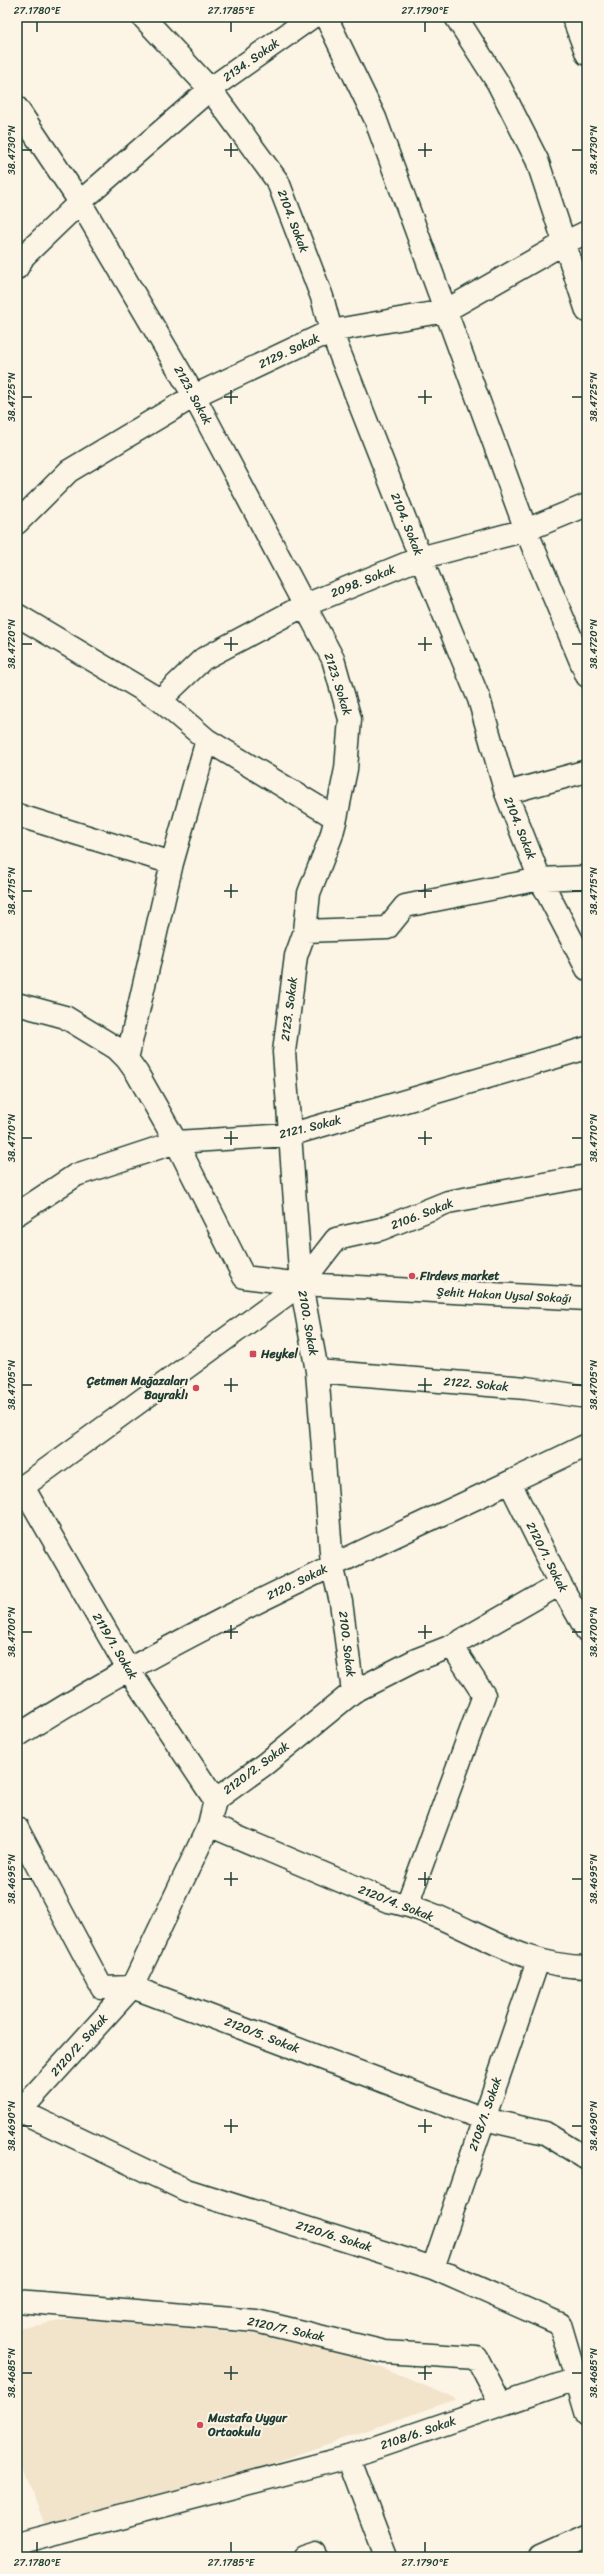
<svg xmlns="http://www.w3.org/2000/svg" width="604" height="2574" viewBox="0 0 604 2574" font-family="Sriracha,sans-serif">
  <style>
    .built { fill: #f2e4cb }
    .lines { fill: none; stroke-linecap: round; stroke-linejoin: round }
    .minor-casing { stroke: #1f3d34; stroke-width: 25 }
    .tertiary-casing { stroke: #1f3d34; stroke-width: 25 }
    .secondary-casing { stroke: #1f3d34; stroke-width: 25 }
    .minor { stroke: #fcf5e5; stroke-width: 22 }
    .tertiary { stroke: #fcf5e5; stroke-width: 22 }
    .secondary { stroke: #fcf5e5; stroke-width: 22 }
    .ticks { fill: none; stroke: #1f3d34; stroke-width: 1.5 }
    .poi-dot { fill: #d1495b; stroke: #fcf5e5; stroke-width: 1.5 }
    .labels { text-anchor: middle; stroke-width: 4; stroke-linejoin: round; paint-order: stroke }
    .street-label { font-size: 12px; fill: #1f3d34; stroke: #fcf5e5 }
    .poi-label { font-size: 12px; font-weight: bold; fill: #1f3d34; stroke: #fcf5e5; text-anchor: start }
    .neatline { fill: none; stroke: #1f3d34; stroke-width: 1.5 }
    .ticks-label { font-size: 10px; text-anchor: middle; fill: #1f3d34 }
  </style>
  <rect width="100%" height="100%" fill="#fcf5e5"/>
  <filter id="ink" filterUnits="userSpaceOnUse"><feTurbulence type="fractalNoise" baseFrequency=".025" numOctaves="2"/><feDisplacementMap in="SourceGraphic" scale="8" xChannelSelector="R" yChannelSelector="G"/><feConvolveMatrix kernelMatrix="1 2 1 2 8 2 1 2 1" color-interpolation-filters="sRGB"/></filter>
  <g filter="url(#ink)">
    <!-- built -->
    <path class="built" d="M 77,2318 L 314,2340 L 457,2399 L 250,2471 L 47,2531 L 17,2451 L 17,2329 Z"/>
    <g class="lines">
      <defs>
        <path id="minor" d="M 143,17 L 210,89 L 278,182 L 322,297 L 331,331 L 408,527 L 479,699 L 506,793 L 540,879 L 587,969
          M 326,17 L 375,118 L 526,530 L 587,676
          M 456,17 L 498,83 L 537,160 L 587,311
          M 573,17 L 587,54
          M 17,108 L 80,202 L 194,396 L 333,659 L 350,719 L 346,769 L 336,818 L 331,837 L 309,893 L 305,931 L 296,956 L 284,1052 L 301,1284
          M 17,268 L 24,256 L 80,202 L 210,89 L 312,17
          M 17,523 L 69,471 L 194,396 L 331,331 L 445,311 L 566,242 L 587,232
          M 17,615 L 160,700 L 207,740 L 336,818
          M 160,700 L 203,659 L 303,606 L 420,558 L 526,530 L 587,505
          M 506,793 L 587,771
          M 17,815 L 172,863
          M 305,931 L 387,928 L 405,906 L 540,879 L 587,877
          M 17,1004 L 65,1017 L 116,1048 L 127,1059 L 137,1073 L 176,1142 L 244,1277 L 301,1284 L 317,1371 L 332,1565 L 341,1602 L 353,1692
          M 127,1059 L 172,863 L 207,740
          M 17,1214 L 76,1175 L 176,1142 L 289,1135 L 587,1048
          M 317,1371 L 526,1388 L 587,1397
          M 510,1483 L 560,1584 L 587,1631
          M 23,1487 L 128,1669 L 215,1800
          M 17,1736 C 197,1620 395,1539 587,1445
          M 209,1825 L 388,1901 C 458,1914 512,1967 587,1967
          M 17,1828 L 102,1988 L 132,1987 L 484,2119 L 545,2133 L 587,2159
          M 407,1905 L 484,1695 L 452,1646
          M 17,2106 L 20,2111 L 186,2190 L 433,2268 L 560,2324 L 587,2415
          M 17,2114 L 132,1987 L 209,1825 L 215,1800 L 265,1764 L 353,1692 L 416,1660 L 452,1646 L 560,1584
          M 433,2268 L 538,1961
          M 17,2301 L 256,2321 L 385,2352 L 477,2358 L 501,2404
          M 304,2557 L 316,2553 L 317,2557
          M 386,2557 L 348,2457 L 576,2379 L 587,2371
          M 540,2557 L 587,2536"/>
        <path id="tertiary" d="M 17,2544 L 348,2457"/>
        <path id="secondary" d="M 301,1284 L 587,1299
          M 17,1491 L 301,1284 L 336,1239 L 381,1229 L 448,1202 L 587,1176"/>
      </defs>
      <!-- minor casing -->
      <use href="#minor" class="minor-casing"/>
      <!-- tertiary casing -->
      <use href="#tertiary" class="tertiary-casing"/>
      <!-- secondary casing -->
      <use href="#secondary" class="secondary-casing"/>
      <!-- minor -->
      <use href="#minor" class="minor"/>
      <!-- tertiary -->
      <use href="#tertiary" class="tertiary"/>
      <!-- secondary -->
      <use href="#secondary" class="secondary"/>
    </g>
  </g>
  <!-- ticks -->
  <path class="ticks" d="M 37,22 L 37,32M 231,22 L 231,32M 425,22 L 425,32M 231,143 L 231,157M 425,143 L 425,157M 22,150 L 32,150M 224,150 L 238,150M 418,150 L 432,150M 572,150 L 582,150M 231,390 L 231,404M 425,390 L 425,404M 22,397 L 32,397M 224,397 L 238,397M 418,397 L 432,397M 572,397 L 582,397M 231,637 L 231,651M 425,637 L 425,651M 22,644 L 32,644M 224,644 L 238,644M 418,644 L 432,644M 572,644 L 582,644M 231,884 L 231,898M 425,884 L 425,898M 22,891 L 32,891M 224,891 L 238,891M 418,891 L 432,891M 572,891 L 582,891M 231,1131 L 231,1145M 425,1131 L 425,1145M 22,1138 L 32,1138M 224,1138 L 238,1138M 418,1138 L 432,1138M 572,1138 L 582,1138M 231,1378 L 231,1392M 425,1378 L 425,1392M 22,1385 L 32,1385M 224,1385 L 238,1385M 418,1385 L 432,1385M 572,1385 L 582,1385M 231,1625 L 231,1639M 425,1625 L 425,1639M 22,1632 L 32,1632M 224,1632 L 238,1632M 418,1632 L 432,1632M 572,1632 L 582,1632M 231,1872 L 231,1886M 425,1872 L 425,1886M 22,1879 L 32,1879M 224,1879 L 238,1879M 418,1879 L 432,1879M 572,1879 L 582,1879M 231,2119 L 231,2133M 425,2119 L 425,2133M 22,2126 L 32,2126M 224,2126 L 238,2126M 418,2126 L 432,2126M 572,2126 L 582,2126M 231,2366 L 231,2380M 425,2366 L 425,2380M 22,2373 L 32,2373M 224,2373 L 238,2373M 418,2373 L 432,2373M 572,2373 L 582,2373M 37,2542 L 37,2552M 231,2542 L 231,2552M 425,2542 L 425,2552"/>
  <!-- markers -->
  <g class="poi-dot">
    <circle cx="412" cy="1276" r="4"/>
    <rect x="249" y="1350" width="8" height="8" rx="2"/>
    <circle cx="196" cy="1388" r="4"/>
    <circle cx="200" cy="2425" r="4"/>
  </g>
  <g class="labels">
    <!-- street labels -->
    <g class="street-label">
      <text transform="translate(251 60) rotate(-35)" y="4">2134. Sokak</text>
      <text transform="translate(293 221) rotate(69)" y="4">2104. Sokak</text>
      <text transform="translate(289 351) rotate(-25)" y="4">2129. Sokak</text>
      <text transform="translate(193 395) rotate(61)" y="4">2123. Sokak</text>
      <text transform="translate(407 524) rotate(68)" y="4">2104. Sokak</text>
      <text transform="translate(363 581) rotate(-22)" y="4">2098. Sokak</text>
      <text transform="translate(338 684) rotate(72)" y="4">2123. Sokak</text>
      <text transform="translate(520 828) rotate(68)" y="4">2104. Sokak</text>
      <text transform="translate(289 1009) rotate(-83)" y="4">2123. Sokak</text>
      <text transform="translate(310 1127) rotate(-14)" y="4">2121. Sokak</text>
      <text transform="translate(422 1214) rotate(-21)" y="4">2106. Sokak</text>
      <text transform="translate(504 1295) rotate(3)" y="4">Şehit Hakan Uysal Sokağı</text>
      <text transform="translate(308 1323) rotate(80)" y="4">2100. Sokak</text>
      <text transform="translate(476 1384) rotate(5)" y="4">2122. Sokak</text>
      <text transform="translate(547 1557) rotate(63)" y="4">2120/1. Sokak</text>
      <text transform="translate(297 1582) rotate(-26)" y="4">2120. Sokak</text>
      <text transform="translate(347 1644) rotate(83)" y="4">2100. Sokak</text>
      <text transform="translate(115 1646) rotate(59)" y="4">2119/1. Sokak</text>
      <text transform="translate(256 1768) rotate(-37)" y="4">2120/2. Sokak</text>
      <text transform="translate(396 1903) rotate(21)" y="4">2120/4. Sokak</text>
      <text transform="translate(262 2035) rotate(21)" y="4">2120/5. Sokak</text>
      <text transform="translate(79 2045) rotate(-48)" y="4">2120/2. Sokak</text>
      <text transform="translate(485 2114) rotate(-71)" y="4">2108/1. Sokak</text>
      <text transform="translate(334 2236) rotate(17)" y="4">2120/6. Sokak</text>
      <text transform="translate(286 2329) rotate(12)" y="4">2120/7. Sokak</text>
      <text transform="translate(418 2433) rotate(-19)" y="4">2108/6. Sokak</text>
    </g>
    <!-- poi labels -->
    <g class="poi-label">
      <text x="420" y="1280">Firdevs market</text>
      <text x="261" y="1358">Heykel</text>
      <text x="188" y="1385" text-anchor="end">Çetmen Mağazaları<tspan x="188" dy="14">Bayraklı</tspan></text>
      <text x="208" y="2422">Mustafa Uygur<tspan x="208" dy="14">Ortaokulu</tspan></text>
    </g>
  </g>
  <!-- margin -->
  <rect width="604" height="2574" fill="none" stroke="#fcf5e5" stroke-width="44"/>
  <rect x="22" y="22" width="560" height="2530" class="neatline"/>
  <g class="ticks-label">
    <text x="37" y="14">27.1780°E</text>
    <text x="231" y="14">27.1785°E</text>
    <text x="425" y="14">27.1790°E</text>
    <text transform="translate(11 150) rotate(-90)" y="4">38.4730°N</text>
    <text transform="translate(593 150) rotate(-90)" y="4">38.4730°N</text>
    <text transform="translate(11 397) rotate(-90)" y="4">38.4725°N</text>
    <text transform="translate(593 397) rotate(-90)" y="4">38.4725°N</text>
    <text transform="translate(11 644) rotate(-90)" y="4">38.4720°N</text>
    <text transform="translate(593 644) rotate(-90)" y="4">38.4720°N</text>
    <text transform="translate(11 891) rotate(-90)" y="4">38.4715°N</text>
    <text transform="translate(593 891) rotate(-90)" y="4">38.4715°N</text>
    <text transform="translate(11 1138) rotate(-90)" y="4">38.4710°N</text>
    <text transform="translate(593 1138) rotate(-90)" y="4">38.4710°N</text>
    <text transform="translate(11 1385) rotate(-90)" y="4">38.4705°N</text>
    <text transform="translate(593 1385) rotate(-90)" y="4">38.4705°N</text>
    <text transform="translate(11 1632) rotate(-90)" y="4">38.4700°N</text>
    <text transform="translate(593 1632) rotate(-90)" y="4">38.4700°N</text>
    <text transform="translate(11 1879) rotate(-90)" y="4">38.4695°N</text>
    <text transform="translate(593 1879) rotate(-90)" y="4">38.4695°N</text>
    <text transform="translate(11 2126) rotate(-90)" y="4">38.4690°N</text>
    <text transform="translate(593 2126) rotate(-90)" y="4">38.4690°N</text>
    <text transform="translate(11 2373) rotate(-90)" y="4">38.4685°N</text>
    <text transform="translate(593 2373) rotate(-90)" y="4">38.4685°N</text>
    <text x="37" y="2566">27.1780°E</text>
    <text x="231" y="2566">27.1785°E</text>
    <text x="425" y="2566">27.1790°E</text>
  </g>
</svg>
